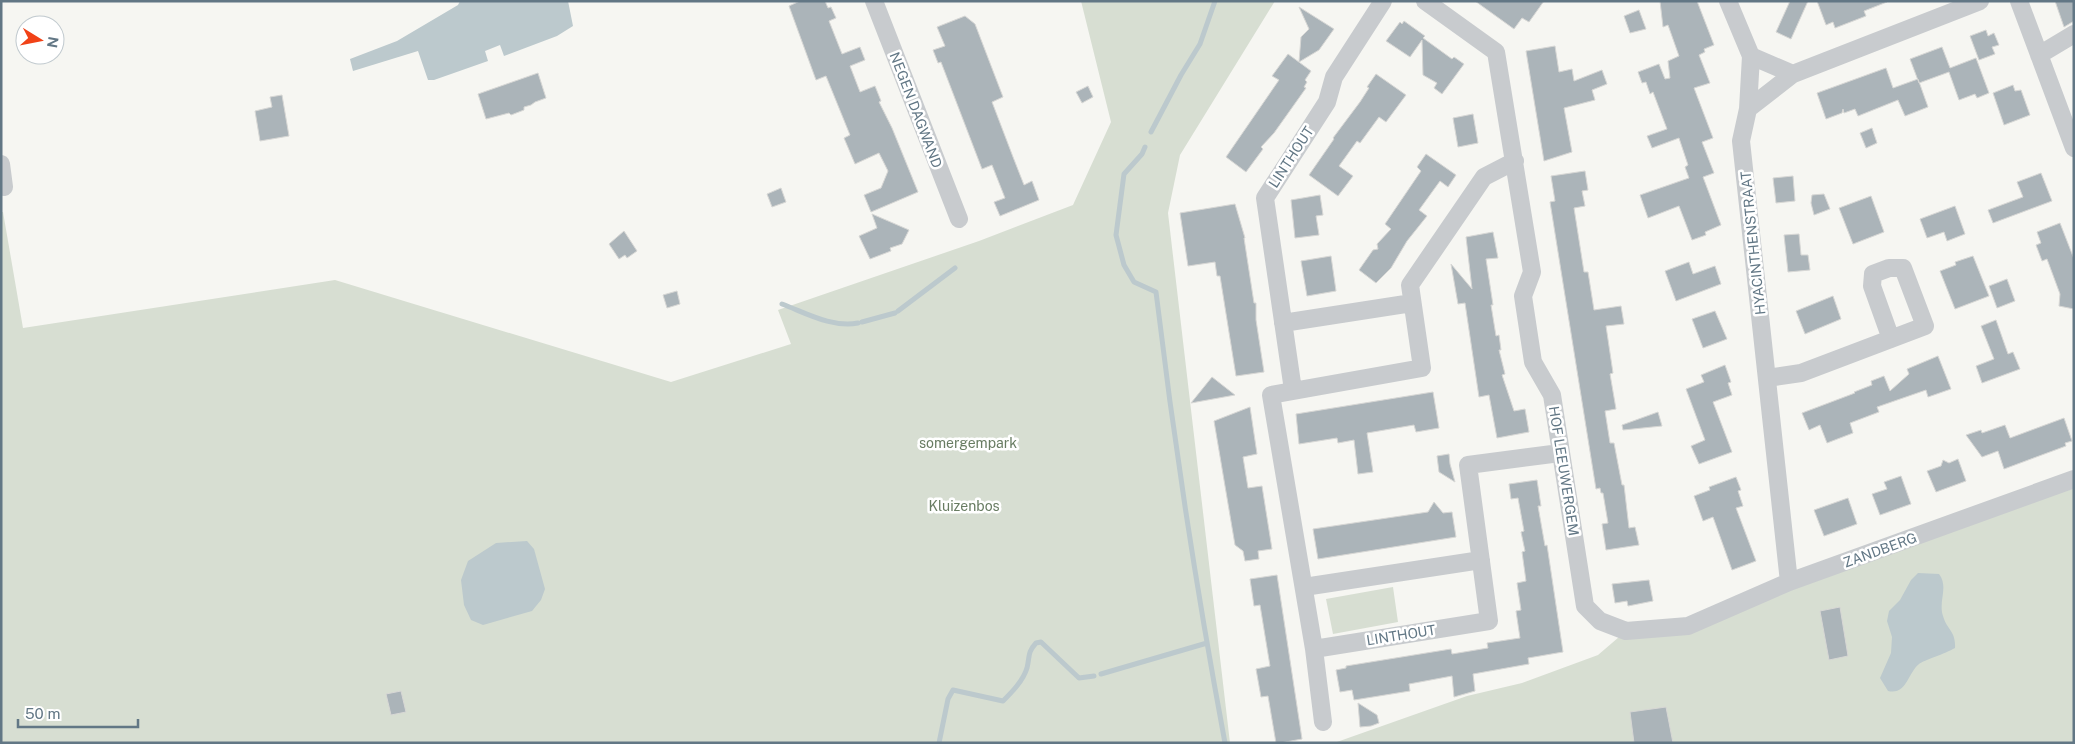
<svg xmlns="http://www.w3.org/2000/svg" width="2075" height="744" viewBox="0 0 2075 744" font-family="'Public Sans',sans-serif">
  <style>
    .green { fill: #d7ded2 }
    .water { fill: #bcc9cd }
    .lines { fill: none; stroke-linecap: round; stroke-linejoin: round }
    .stream { stroke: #bcc9cd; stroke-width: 5 }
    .building { fill: #abb4b9; stroke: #d7d7d5 }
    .street { stroke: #c8cbce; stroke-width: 18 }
    .labels { text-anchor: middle; stroke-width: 5; stroke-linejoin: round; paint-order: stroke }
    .street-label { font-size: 14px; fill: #627785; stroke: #fff }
    .park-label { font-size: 14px; fill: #687c62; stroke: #fff }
  </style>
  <rect width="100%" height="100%" fill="#f6f6f2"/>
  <!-- green -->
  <path class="green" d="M 1081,1 L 1275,1 L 1180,155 L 1168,213 L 1230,743 L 1,743 L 1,212 L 3,212 L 23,328 L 335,280 L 671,382 L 791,344 L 778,310 L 979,241 L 1073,205 L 1111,122 Z
    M 2074,479 L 2074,743 L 1334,743 L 1467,696 L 1522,683 L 1598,655 L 1626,631 L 1688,626 Z
    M 1393,587 L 1398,622 L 1333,634 L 1326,599 Z"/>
  <!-- water -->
  <path class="water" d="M 460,1 L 568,1 L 573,26 L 557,36 L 504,56 L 500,45 L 485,51 L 488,61 L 434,80 L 428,80 L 418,51 L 353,71 L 350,59 L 397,41 L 458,5 Z
    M 527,541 L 534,549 L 545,589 L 541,600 L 532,611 L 483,625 L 471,620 L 464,605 L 461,580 L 468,561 L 496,543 Z
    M 1918,573 L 1939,574 C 1949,587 1938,601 1943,616 C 1947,630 1956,631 1955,648 C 1945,654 1924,660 1919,664 C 1907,674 1907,695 1888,691 L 1880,678 L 1891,653 L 1892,637 L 1887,621 L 1889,611 L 1900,600 L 1911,580 Z"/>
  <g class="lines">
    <!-- stream -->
    <path class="stream" d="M 1151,132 L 1181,75 L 1200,44 L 1215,1
      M 1145,147 L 1142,154 L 1124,174 L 1116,235 L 1124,265 L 1134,282 L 1156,292 C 1174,443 1197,593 1225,743
      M 782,304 C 806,313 832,328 858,323
      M 898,311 L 955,268
      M 862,322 L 895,313
      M 1101,674 L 1207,643
      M 939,743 L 948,699 L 953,690 L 1003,701 C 1012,692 1023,681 1027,668 C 1030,656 1027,653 1036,643 L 1041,642 L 1079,678 L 1094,676"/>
  </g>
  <!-- building -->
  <path class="building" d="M 800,1 L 825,1 L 828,8 L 831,7 L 836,18 L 829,21 L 842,54 L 860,47 L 865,60 L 850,66 L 860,92 L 875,86 L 881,101 L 879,102 L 892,128 L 918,192 L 871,212 L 864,195 L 881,188 L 888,171 L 879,153 L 855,164 L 844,138 L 850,135 L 826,76 L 816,80 L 789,6 Z
    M 1475,1 L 1544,1 L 1529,22 L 1522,18 L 1514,29 Z
    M 1660,1 L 1697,1 L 1714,45 L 1704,49 L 1705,52 L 1699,55 L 1710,83 L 1694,88 L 1713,138 L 1702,142 L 1714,173 L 1703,177 L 1721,225 L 1705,232 L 1706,235 L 1692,240 L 1679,206 L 1648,218 L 1640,195 L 1689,178 L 1685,167 L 1688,165 L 1679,138 L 1652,148 L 1647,136 L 1667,129 L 1653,92 L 1650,94 L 1646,82 L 1642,83 L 1638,72 L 1659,64 L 1665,79 L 1670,78 L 1668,61 L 1679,56 L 1668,25 L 1663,27 Z
    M 1790,1 L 1808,1 L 1791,39 L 1776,32 Z
    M 1817,1 L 1887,1 L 1887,2 L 1864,11 L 1866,16 L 1835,28 L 1833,22 L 1826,25 Z
    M 2055,1 L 2074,1 L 2074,21 L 2064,27 Z
    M 1299,7 L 1334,29 L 1319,50 L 1299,62 L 1301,37 L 1309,29 Z
    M 1639,10 L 1646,29 L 1630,33 L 1624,16 Z
    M 965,16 L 975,24 L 1003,97 L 992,102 L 1013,157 L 1024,185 L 1032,181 L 1039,200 L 1000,216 L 994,202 L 1005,198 L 992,165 L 982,169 L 941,62 L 938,63 L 933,50 L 945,46 L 937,27 Z
    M 1404,21 L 1425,36 L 1423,38 L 1452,59 L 1454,57 L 1464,64 L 1442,94 L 1434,88 L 1437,83 L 1423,75 L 1422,40 L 1410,57 L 1386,41 L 1400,22 L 1402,24 Z
    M 1986,30 L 1988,36 L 1994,33 L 1999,45 L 1992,47 L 1995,54 L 1979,60 L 1970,36 Z
    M 1555,46 L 1559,72 L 1572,69 L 1574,81 L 1602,70 L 1607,84 L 1592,90 L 1595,100 L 1564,108 L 1572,152 L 1544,161 L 1526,51 Z
    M 1942,47 L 1950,68 L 1976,58 L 1989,93 L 1977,98 L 1975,94 L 1959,100 L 1949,72 L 1919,83 L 1910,59 Z
    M 1288,54 L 1311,71 L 1305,80 L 1307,82 L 1304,87 L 1306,88 L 1274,133 L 1261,147 L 1263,149 L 1246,172 L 1226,157 L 1279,80 L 1272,76 Z
    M 1886,68 L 1893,88 L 1918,79 L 1928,107 L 1905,116 L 1898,100 L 1858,116 L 1855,109 L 1844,113 L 1843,109 L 1842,113 L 1826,119 L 1817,93 Z
    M 538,73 L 546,98 L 535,102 L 531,105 L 524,107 L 524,110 L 511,115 L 509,113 L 486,119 L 478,94 Z
    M 1376,74 L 1406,95 L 1386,122 L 1379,117 L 1360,143 L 1357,141 L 1339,166 L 1353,176 L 1338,196 L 1309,175 L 1334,139 L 1333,138 L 1360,102 L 1369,88 L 1367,87 Z
    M 2013,85 L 2015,91 L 2021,90 L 2030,115 L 2004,125 L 1993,93 Z
    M 1088,86 L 1093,97 L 1082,103 L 1076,92 Z
    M 282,95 L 289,136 L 260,141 L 255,111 L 272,107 L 270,97 Z
    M 1473,114 L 1478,143 L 1458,147 L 1453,118 Z
    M 1872,128 L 1877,143 L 1866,148 L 1860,133 Z
    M 1426,154 L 1456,175 L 1448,187 L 1440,181 L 1419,210 L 1427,216 L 1407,241 L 1391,268 L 1376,283 L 1359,270 L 1373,250 L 1378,249 L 1377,244 L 1391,229 L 1385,224 L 1421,171 L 1417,167 Z
    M 1585,171 L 1588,190 L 1582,191 L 1585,206 L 1574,208 L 1584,272 L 1588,272 L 1594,310 L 1621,306 L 1624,324 L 1606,326 L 1613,373 L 1610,374 L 1616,409 L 1605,411 L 1610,443 L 1614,443 L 1622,485 L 1624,485 L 1629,528 L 1635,527 L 1639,545 L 1606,550 L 1602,524 L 1608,523 L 1603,493 L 1601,493 L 1600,488 L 1596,489 L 1550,202 L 1555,201 L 1551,176 Z
    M 2041,173 L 2052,201 L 1993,223 L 1988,210 L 2023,197 L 2017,182 Z
    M 1793,176 L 1795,201 L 1776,203 L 1773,178 Z
    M 781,188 L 786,202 L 772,207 L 767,194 Z
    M 1824,194 L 1830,209 L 1814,215 L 1811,203 L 1812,195 Z
    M 1320,195 L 1323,215 L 1316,216 L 1319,235 L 1295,238 L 1291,200 Z
    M 1871,196 L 1884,232 L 1853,244 L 1839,208 Z
    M 1235,204 L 1245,238 L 1244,238 L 1254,303 L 1256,303 L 1256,320 L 1264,372 L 1236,376 L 1220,276 L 1217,276 L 1215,262 L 1188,266 L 1180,213 Z
    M 1955,206 L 1965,234 L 1947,241 L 1944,232 L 1927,238 L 1920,219 Z
    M 872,214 L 909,230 L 902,244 L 890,248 L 891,251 L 870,259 L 859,236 L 877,228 Z
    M 2060,223 L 2074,259 L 2074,309 L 2059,306 L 2060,294 L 2047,259 L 2042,261 L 2036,245 L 2041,243 L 2037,232 Z
    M 624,231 L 637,251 L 627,258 L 625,255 L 619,259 L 609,244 Z
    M 1493,232 L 1498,258 L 1486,259 L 1493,305 L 1491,305 L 1496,336 L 1499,335 L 1501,350 L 1499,350 L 1505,374 L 1502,375 L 1514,411 L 1525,409 L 1529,432 L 1497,438 L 1489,395 L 1479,397 L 1465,303 L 1458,304 L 1451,264 L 1472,289 L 1466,237 Z
    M 1799,234 L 1801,255 L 1808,255 L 1810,270 L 1788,272 L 1784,235 Z
    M 1331,256 L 1336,291 L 1307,296 L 1301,261 Z
    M 1973,256 L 1989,296 L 1955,309 L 1940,271 L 1956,265 L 1955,262 Z
    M 1689,262 L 1693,274 L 1715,266 L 1721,284 L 1676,301 L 1665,271 Z
    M 2007,279 L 2015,301 L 1997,308 L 1989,286 Z
    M 677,291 L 680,304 L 667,308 L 663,295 Z
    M 1833,296 L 1841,319 L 1805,334 L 1796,311 Z
    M 1715,311 L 1727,339 L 1703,348 L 1692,319 Z
    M 1996,320 L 2008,354 L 2013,352 L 2020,369 L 1982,383 L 1976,366 L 1994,359 L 1981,326 Z
    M 1938,356 L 1951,389 L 1928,397 L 1926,390 L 1877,407 L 1879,412 L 1850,423 L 1853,433 L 1827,443 L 1820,425 L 1809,430 L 1802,413 L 1855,393 L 1854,392 L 1872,385 L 1871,381 L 1884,376 L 1890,391 L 1909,374 L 1907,369 Z
    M 1725,365 L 1731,382 L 1728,383 L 1732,395 L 1713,402 L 1732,452 L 1699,464 L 1691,446 L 1705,440 L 1686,389 L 1704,382 L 1701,375 Z
    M 1212,377 L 1235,395 L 1191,403 Z
    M 1433,392 L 1439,428 L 1416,432 L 1414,425 L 1367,433 L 1373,472 L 1358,474 L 1354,440 L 1338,443 L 1337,438 L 1299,444 L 1296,414 Z
    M 1250,407 L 1257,454 L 1243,457 L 1248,488 L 1262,486 L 1272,549 L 1258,551 L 1259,559 L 1245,561 L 1243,551 L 1235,545 L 1214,421 Z
    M 1658,412 L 1662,426 L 1623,430 L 1622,425 Z
    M 2064,418 L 2072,441 L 2065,443 L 2066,446 L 2004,469 L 1998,451 L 1982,457 L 1966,435 L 1981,430 L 1982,433 L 2005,425 L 2010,438 Z
    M 1449,454 L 1450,464 L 1455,482 L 1439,472 L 1437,456 Z
    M 1958,459 L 1966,481 L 1936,492 L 1927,471 L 1941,466 L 1943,460 L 1949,463 Z
    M 1901,476 L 1911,504 L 1880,515 L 1872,494 L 1887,489 L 1884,482 Z
    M 1736,477 L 1741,490 L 1738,491 L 1743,506 L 1736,508 L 1756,561 L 1732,570 L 1713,517 L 1703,521 L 1694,496 L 1710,490 L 1709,487 Z
    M 1537,480 L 1541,506 L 1538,506 L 1545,546 L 1547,545 L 1563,652 L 1528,658 L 1529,664 L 1473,674 L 1475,691 L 1454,697 L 1452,676 L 1409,684 L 1410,691 L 1354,700 L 1352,690 L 1340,692 L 1336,670 L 1346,668 L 1346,666 L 1451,649 L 1452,654 L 1488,648 L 1487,643 L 1520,638 L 1516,611 L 1521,610 L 1517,583 L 1526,581 L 1522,552 L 1525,551 L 1521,532 L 1524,531 L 1518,498 L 1511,499 L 1509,484 Z
    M 1848,498 L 1857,524 L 1824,536 L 1814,510 Z
    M 1434,502 L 1443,513 L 1452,512 L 1456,537 L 1318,559 L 1313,529 L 1428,512 Z
    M 1277,575 L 1302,739 L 1280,743 L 1276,743 L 1268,696 L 1261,697 L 1256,669 L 1270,666 L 1260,605 L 1254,606 L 1250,579 Z
    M 1649,580 L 1653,601 L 1628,606 L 1627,601 L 1615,603 L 1612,584 Z
    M 1840,607 L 1848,656 L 1829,660 L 1820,611 Z
    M 401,691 L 406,712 L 391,715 L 386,694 Z
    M 1358,703 L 1377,715 L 1379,723 L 1371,726 L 1360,727 Z
    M 1666,707 L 1673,743 L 1634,743 L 1630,712 Z"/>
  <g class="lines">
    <!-- street -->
    <path class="street" d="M 874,1 L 959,219
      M 1425,1 L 1496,52 L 1532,272 L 1523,296 L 1533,362 L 1552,395 L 1585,606 L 1600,621 L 1626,631 L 1688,626 L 1789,582 L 2074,479
      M 1728,1 L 1751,56 L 1748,109 L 1741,141 L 1789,582
      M 2019,1 L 2074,148
      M 2039,55 L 2074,34
      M 1751,56 L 1793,74
      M 1748,109 L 1793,74 L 1980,1
      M 1515,161 L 1484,177 L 1410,285 L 1422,368 L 1271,395 L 1314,649 L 1489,621 L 1468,465 L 1560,453
      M 1,164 L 4,187
      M 1283,323 L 1412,303
      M 1767,378 L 1801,373 L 1925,326 L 1903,268 L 1889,268 L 1873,274 L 1872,286 L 1891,339
      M 1293,390 L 1265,198 L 1327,102 L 1334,77 L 1383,1
      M 1304,587 L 1481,560
      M 1314,649 L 1323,722"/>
  </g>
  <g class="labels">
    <!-- street labels -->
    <g class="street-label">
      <text transform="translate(916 110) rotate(69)" y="5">NEGEN DAGWAND</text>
      <text transform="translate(1291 157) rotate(-57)" y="5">LINTHOUT</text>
      <text transform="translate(1753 243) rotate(-96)" y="5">HYACINTHENSTRAAT</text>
      <text transform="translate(1564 471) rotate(81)" y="5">HOF LEEUWERGEM</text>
      <text transform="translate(1880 550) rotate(-20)" y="5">ZANDBERG</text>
      <text transform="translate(1401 635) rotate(-9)" y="5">LINTHOUT</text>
    </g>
    <!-- park labels -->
    <g class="park-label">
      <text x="968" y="448">somergempark</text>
      <text x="964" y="511">Kluizenbos</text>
    </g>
  </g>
  <!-- border -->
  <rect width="2075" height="744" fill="none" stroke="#627785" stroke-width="5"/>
  <!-- north arrow -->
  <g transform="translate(40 40) rotate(100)"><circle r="24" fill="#ffffff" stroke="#c0c9ce"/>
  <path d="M0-4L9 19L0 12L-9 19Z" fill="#f14217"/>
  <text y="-8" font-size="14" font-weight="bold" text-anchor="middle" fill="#627785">N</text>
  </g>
  <!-- scale -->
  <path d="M18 719v8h120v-8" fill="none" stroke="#627785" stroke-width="2.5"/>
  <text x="25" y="719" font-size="15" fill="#627785" stroke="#ffffff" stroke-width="4" paint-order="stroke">50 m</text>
</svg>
